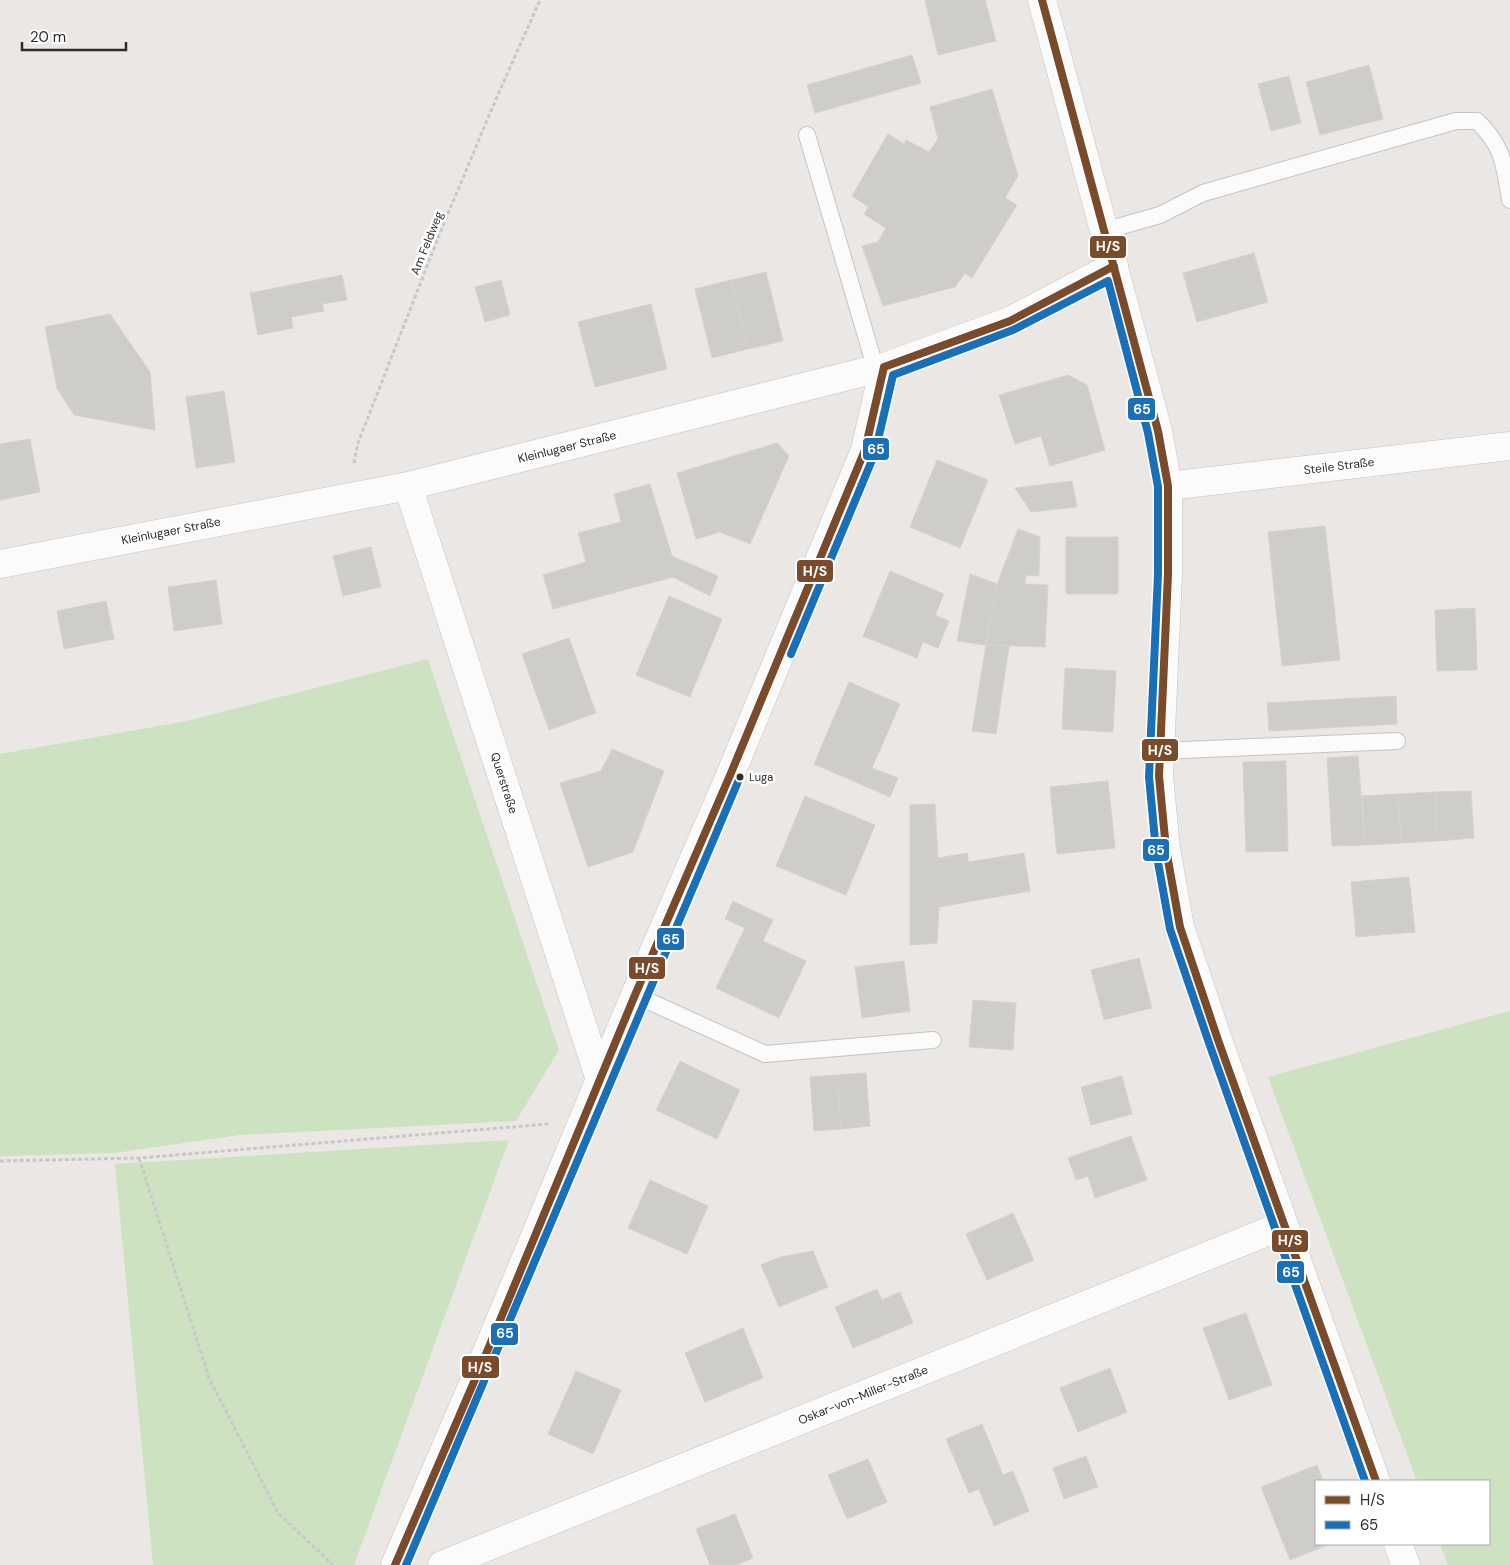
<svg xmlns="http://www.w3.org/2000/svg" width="1510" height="1565" viewBox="0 0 1510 1565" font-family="'DM Sans',sans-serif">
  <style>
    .green { fill: #cde2c1 }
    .building { fill: #cfcdca; stroke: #d5d3d0 }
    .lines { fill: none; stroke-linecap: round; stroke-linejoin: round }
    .service-casing { stroke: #c4c4c4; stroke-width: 18 }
    .minor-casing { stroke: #c4c4c4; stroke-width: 29 }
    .tertiary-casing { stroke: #c4c4c4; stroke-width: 29 }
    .secondary-casing { stroke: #c4c4c4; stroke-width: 29 }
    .path { stroke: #c8c8c8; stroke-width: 3; stroke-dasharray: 4 2.5; stroke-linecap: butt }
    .service { stroke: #fcfbfb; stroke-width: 16 }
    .minor { stroke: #fcfbfb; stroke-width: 28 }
    .tertiary { stroke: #fcfbfb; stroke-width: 28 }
    .secondary { stroke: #fcfbfb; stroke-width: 28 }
    .bus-1-casing { stroke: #fff; stroke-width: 11 }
    .bus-2-casing { stroke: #fff; stroke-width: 11 }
    .bus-1 { stroke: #7a4b2a; stroke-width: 8 }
    .bus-2 { stroke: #1a70b8; stroke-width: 8 }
    .bus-dot { fill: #2d2d2d; stroke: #fff; stroke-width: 2 }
    .labels { text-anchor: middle; stroke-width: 5; stroke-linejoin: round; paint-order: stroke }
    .bus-label { font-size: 11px; fill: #2d2d2d; stroke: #fff; text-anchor: start }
    .street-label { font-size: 12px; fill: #2d2d2d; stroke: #fff }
    .line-badge { stroke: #fff; stroke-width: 2 }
    .badge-label { font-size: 14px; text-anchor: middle; font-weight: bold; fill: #fff }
  </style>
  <rect width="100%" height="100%" fill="#eae7e4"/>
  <!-- green -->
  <path class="green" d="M 428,659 L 559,1050 L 516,1121 L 239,1135 L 115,1153 L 0,1156 L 0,754 L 187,721 Z
    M 1510,1011 L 1510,1565 L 1448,1565 L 1440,1544 L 1489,1544 L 1489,1481 L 1417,1481 L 1268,1077 Z
    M 509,1140 L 354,1565 L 153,1565 L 115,1164 Z"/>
  <!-- building -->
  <path class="building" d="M 925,0 L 985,0 L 996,41 L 938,55 Z
    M 912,55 L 921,83 L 815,113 L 807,85 Z
    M 1369,65 L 1383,119 L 1320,135 L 1306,82 Z
    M 1289,76 L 1301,123 L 1271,131 L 1258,84 Z
    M 992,89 L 1018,176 L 1005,198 L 1017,205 L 972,278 L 965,273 L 955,287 L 883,306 L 862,246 L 878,242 L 886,228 L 864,214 L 869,207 L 852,196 L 888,134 L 904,144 L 906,140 L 929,152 L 938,139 L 930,107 Z
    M 1254,253 L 1268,302 L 1197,322 L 1183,273 Z
    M 766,272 L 783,341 L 748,349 L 731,280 Z
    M 342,275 L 347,300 L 322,304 L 324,311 L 291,317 L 293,328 L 258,335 L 250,293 Z
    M 501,280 L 510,315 L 485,322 L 475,287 Z
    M 731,280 L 748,349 L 712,358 L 695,289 Z
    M 651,304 L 667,369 L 595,387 L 578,322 Z
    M 110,314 L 150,372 L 155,430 L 74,415 L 57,388 L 45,327 Z
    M 1068,375 L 1087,385 L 1105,450 L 1050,466 L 1041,436 L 1015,444 L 999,395 Z
    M 224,391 L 235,462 L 196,468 L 186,397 Z
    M 30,439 L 40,492 L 0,500 L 0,444 Z
    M 777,443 L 789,456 L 750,544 L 720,532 L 696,539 L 677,473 Z
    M 937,460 L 988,480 L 960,548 L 910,527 Z
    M 1072,481 L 1077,507 L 1031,512 L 1015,488 Z
    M 650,484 L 672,556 L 718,576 L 710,596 L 673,577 L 553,609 L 543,575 L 586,562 L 578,533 L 621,522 L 614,494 Z
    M 1325,526 L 1340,660 L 1282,666 L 1268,532 Z
    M 1018,529 L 1040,537 L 1039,576 L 1026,575 L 1025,584 L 1048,585 L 1045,647 L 986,645 L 997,584 Z
    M 1066,537 L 1118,537 L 1118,594 L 1066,594 Z
    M 371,547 L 381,587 L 343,596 L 333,556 Z
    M 890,571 L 944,594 L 935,615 L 949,621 L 938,648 L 923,642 L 917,658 L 863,636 Z
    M 970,574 L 997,584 L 986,645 L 957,641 Z
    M 216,580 L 222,624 L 174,631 L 168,587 Z
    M 669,596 L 722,619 L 690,697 L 636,675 Z
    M 106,601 L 114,639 L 64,649 L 57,611 Z
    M 1475,608 L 1477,670 L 1437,671 L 1435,610 Z
    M 569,638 L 596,713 L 549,730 L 522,654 Z
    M 986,645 L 1009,646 L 996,734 L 972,731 Z
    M 1065,668 L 1116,671 L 1113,732 L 1062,729 Z
    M 849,682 L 900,704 L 872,768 L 898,778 L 890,797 L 814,764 Z
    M 1396,696 L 1397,724 L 1269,731 L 1267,703 Z
    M 612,749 L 664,771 L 633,852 L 588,867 L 560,783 L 601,771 Z
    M 1358,756 L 1365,845 L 1332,846 L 1327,758 Z
    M 1286,761 L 1288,851 L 1246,852 L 1243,762 Z
    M 1108,781 L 1115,848 L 1057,854 L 1050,787 Z
    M 1471,791 L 1474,838 L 1438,841 L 1435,792 Z
    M 1435,792 L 1438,841 L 1401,843 L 1398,794 Z
    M 1398,794 L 1401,843 L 1365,845 L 1362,796 Z
    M 805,796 L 875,825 L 846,895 L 776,866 Z
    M 935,804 L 938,858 L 968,853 L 968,862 L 1024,853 L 1030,891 L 939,907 L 937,943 L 910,945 L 910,805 Z
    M 1409,877 L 1415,932 L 1356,937 L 1351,882 Z
    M 733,901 L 773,920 L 763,941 L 806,961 L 779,1018 L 716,988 L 745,928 L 725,919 Z
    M 1139,958 L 1152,1008 L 1104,1020 L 1091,970 Z
    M 904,961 L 910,1011 L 862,1018 L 855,967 Z
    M 973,1000 L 1016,1003 L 1013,1050 L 969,1047 Z
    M 680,1061 L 740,1090 L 717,1139 L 656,1110 Z
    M 866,1073 L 870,1126 L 841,1129 L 837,1075 Z
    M 837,1075 L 841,1129 L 814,1131 L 810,1077 Z
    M 1122,1076 L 1132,1114 L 1091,1125 L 1081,1087 Z
    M 1131,1136 L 1147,1180 L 1095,1198 L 1088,1176 L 1076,1180 L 1068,1158 Z
    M 650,1180 L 708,1206 L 687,1254 L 628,1228 Z
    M 1013,1213 L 1034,1260 L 987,1280 L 966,1234 Z
    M 813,1251 L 828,1287 L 779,1307 L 761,1265 L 780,1257 Z
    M 877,1289 L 882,1300 L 900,1292 L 913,1323 L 853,1348 L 835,1307 Z
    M 1246,1313 L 1272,1385 L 1229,1400 L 1203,1328 Z
    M 743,1328 L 763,1378 L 705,1402 L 685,1353 Z
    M 1110,1368 L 1127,1412 L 1078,1432 L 1060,1388 Z
    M 576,1371 L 621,1390 L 593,1454 L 548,1434 Z
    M 982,1424 L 1003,1475 L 1013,1471 L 1029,1511 L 994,1526 L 979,1489 L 969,1493 L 946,1439 Z
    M 1086,1456 L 1098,1487 L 1064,1499 L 1053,1468 Z
    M 868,1459 L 887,1502 L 847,1519 L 828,1475 Z
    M 1317,1465 L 1323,1481 L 1316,1481 L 1316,1544 L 1330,1544 L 1290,1560 L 1261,1487 Z
    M 735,1514 L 753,1558 L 737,1565 L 710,1565 L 696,1529 Z"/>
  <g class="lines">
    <defs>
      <path id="service" d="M 807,135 L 876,370
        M 1104,231 L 1160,215 L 1203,193 L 1456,121 L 1477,121 C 1504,147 1504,165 1510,200
        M 1160,751 L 1397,741
        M 635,995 L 765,1054 L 933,1040"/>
      <path id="minor" d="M 408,486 L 600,1080
        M 1168,486 L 1510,446
        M 0,564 L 408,486 L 884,367
        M 442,1565 L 1284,1225"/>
      <path id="tertiary" d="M 395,1565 L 486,1354 L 635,995 L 731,773 L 865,450 L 884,367 L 1010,321 L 1114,266"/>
      <path id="secondary" d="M 1042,0 L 1158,431 L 1168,486 L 1168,574 L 1159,776 L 1166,849 L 1180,927 L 1218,1040 L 1376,1481
        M 1398,1544 L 1406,1565"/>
    </defs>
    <!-- service casing -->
    <use href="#service" class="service-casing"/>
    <!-- minor casing -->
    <use href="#minor" class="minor-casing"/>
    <!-- tertiary casing -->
    <use href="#tertiary" class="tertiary-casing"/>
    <!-- secondary casing -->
    <use href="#secondary" class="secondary-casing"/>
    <!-- path -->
    <path class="path" d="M 354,463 L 358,443 L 442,228 L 493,106 L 540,0
      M 139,1158 L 209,1378 L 278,1513 L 333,1565
      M 0,1161 L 139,1158 L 548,1124"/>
    <!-- service -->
    <use href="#service" class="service"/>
    <!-- minor -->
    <use href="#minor" class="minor"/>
    <!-- tertiary -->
    <use href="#tertiary" class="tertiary"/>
    <!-- secondary -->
    <use href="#secondary" class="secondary"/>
    <defs>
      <path id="bus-1" d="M 1042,0 L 1158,431 L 1168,486 L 1168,574 L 1159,776 L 1166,849 L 1180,927 L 1218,1040 L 1376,1481
        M 884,367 L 1010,321 L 1114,266
        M 395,1565 L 486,1354 L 635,995 L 731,773 L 865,450 L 884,367"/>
      <path id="bus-2" d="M 791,654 L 875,453 L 893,375 L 1013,330 L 1108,281 L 1148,433 L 1158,487 L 1158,574 L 1149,777 L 1156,851 L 1170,929 L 1209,1043 L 1365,1481
        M 406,1565 C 519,1303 627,1039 740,777"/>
    </defs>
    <!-- bus-1 casing -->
    <use href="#bus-1" class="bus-1-casing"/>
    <!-- bus-2 casing -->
    <use href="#bus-2" class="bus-2-casing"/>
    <!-- bus-1 -->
    <use href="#bus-1" class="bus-1"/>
    <!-- bus-2 -->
    <use href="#bus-2" class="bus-2"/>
  </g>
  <!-- markers -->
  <circle class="bus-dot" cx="740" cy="777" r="4.5"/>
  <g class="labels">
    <!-- bus labels -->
    <g class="bus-label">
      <text x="749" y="781">Luga</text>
    </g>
    <!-- street labels -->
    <g class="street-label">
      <text transform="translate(427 243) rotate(-68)" y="4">Am Feldweg</text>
      <text transform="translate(567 447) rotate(-14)" y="4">Kleinlugaer Straße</text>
      <text transform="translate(1339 466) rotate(-7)" y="4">Steile Straße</text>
      <text transform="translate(171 531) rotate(-11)" y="4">Kleinlugaer Straße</text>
      <text transform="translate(504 783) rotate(72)" y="4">Querstraße</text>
      <text transform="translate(863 1395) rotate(-22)" y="4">Oskar-von-Miller-Straße</text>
    </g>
  </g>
  <g class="line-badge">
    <rect x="1089" y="235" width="38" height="24" rx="5" fill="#7a4b2a"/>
    <rect x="1127" y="397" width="29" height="24" rx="5" fill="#1a70b8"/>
    <rect x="862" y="437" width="28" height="24" rx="5" fill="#1a70b8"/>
    <rect x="796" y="559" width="38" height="24" rx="5" fill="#7a4b2a"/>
    <rect x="1141" y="738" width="38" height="24" rx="5" fill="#7a4b2a"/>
    <rect x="1142" y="838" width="28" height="24" rx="5" fill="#1a70b8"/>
    <rect x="656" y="927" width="29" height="24" rx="5" fill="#1a70b8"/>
    <rect x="628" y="956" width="38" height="24" rx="5" fill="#7a4b2a"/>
    <rect x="1271" y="1229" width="38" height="24" rx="5" fill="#7a4b2a"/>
    <rect x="1276" y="1260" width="29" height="24" rx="5" fill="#1a70b8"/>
    <rect x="490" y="1322" width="29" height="24" rx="5" fill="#1a70b8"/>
    <rect x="461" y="1355" width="39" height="24" rx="5" fill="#7a4b2a"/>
  </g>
  <g class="badge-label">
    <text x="1108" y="251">H/S</text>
    <text x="1142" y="414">65</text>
    <text x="876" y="454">65</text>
    <text x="815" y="576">H/S</text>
    <text x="1160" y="755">H/S</text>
    <text x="1156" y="855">65</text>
    <text x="671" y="944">65</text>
    <text x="647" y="973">H/S</text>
    <text x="1290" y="1245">H/S</text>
    <text x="1291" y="1277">65</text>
    <text x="505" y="1338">65</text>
    <text x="480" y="1372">H/S</text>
  </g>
  <!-- legend -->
  <rect x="1315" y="1480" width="175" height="65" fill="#ffffff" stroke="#ababab"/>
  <rect x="1325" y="1496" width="25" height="8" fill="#7a4b2a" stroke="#ababab"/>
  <text x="1360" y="1505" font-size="15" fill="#2d2d2d">H/S</text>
  <rect x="1325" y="1521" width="25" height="8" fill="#1a70b8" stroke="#ababab"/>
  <text x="1360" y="1530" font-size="15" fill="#2d2d2d">65</text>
  <!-- scale -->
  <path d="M22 42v8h104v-8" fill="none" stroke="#2d2d2d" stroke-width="2.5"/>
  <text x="30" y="42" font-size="15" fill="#2d2d2d" stroke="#ffffff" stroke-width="4" paint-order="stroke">20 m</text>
</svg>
